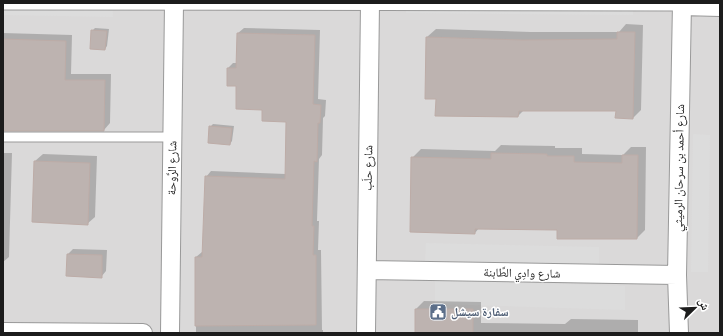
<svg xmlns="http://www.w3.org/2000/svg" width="723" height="336" viewBox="0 0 723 336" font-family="'Titillium Web','Noto Naskh Arabic',sans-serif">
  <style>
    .residential { fill: #dad9d9 }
    .parking { fill: #dcdcdc }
    .shadow { fill: #0003 }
    .building { fill: #bdb3b0; stroke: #bdaca7 }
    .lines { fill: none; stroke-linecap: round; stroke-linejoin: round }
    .lane-casing { stroke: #999; stroke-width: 11 }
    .street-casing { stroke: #999; stroke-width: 20 }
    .lane { stroke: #fff; stroke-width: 9 }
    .street { stroke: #fff; stroke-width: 18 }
    .labels { text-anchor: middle; stroke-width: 3; stroke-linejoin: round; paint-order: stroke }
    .street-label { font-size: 12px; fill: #1c1c1c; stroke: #fff }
    .service-label { font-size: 12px; font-weight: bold; fill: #4e5e75; stroke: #fff; text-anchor: start }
  </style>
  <rect width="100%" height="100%" fill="#ede8e3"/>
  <!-- residential -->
  <path class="residential" d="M 3,3 L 720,3 L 720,333 L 3,333 Z"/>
  <!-- parking -->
  <path class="parking" d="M 3,3 L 112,3 L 113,17 L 3,15 Z
    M 407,3 L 633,3 L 633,15 L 406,13 Z
    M 693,134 L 710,135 L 708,272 L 691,272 Z
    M 426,243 L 599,247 L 599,266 L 425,262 Z
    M 435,280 L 625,286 L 625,310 L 435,304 Z"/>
  <!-- shadow -->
  <path class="shadow" d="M 626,24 L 643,25 L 641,110 L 633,118 L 617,110 L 524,110 L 518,116 L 437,98 L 427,37 L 436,29 L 531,32 L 619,32 Z
    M 95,28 L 109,29 L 107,46 L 105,49 L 92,31 Z
    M 244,28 L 320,30 L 318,99 L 326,100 L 325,116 L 323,118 L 322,155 L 319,159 L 317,221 L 319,221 L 318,250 L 321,250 L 322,330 L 323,330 L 323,333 L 196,333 L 196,257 L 202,252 L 204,252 L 206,177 L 211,171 L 286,174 L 287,121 L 263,109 L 237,85 L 228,68 L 233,63 L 237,63 L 238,33 Z
    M 3,33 L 72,35 L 71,74 L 111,74 L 110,123 L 104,130 L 3,130 Z
    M 213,124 L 234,126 L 232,141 L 230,144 L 210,127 Z
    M 501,145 L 555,146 L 555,148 L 582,148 L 582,154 L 623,155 L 631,147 L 646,147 L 645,230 L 637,238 L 558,238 L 558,229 L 479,228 L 475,233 L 412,158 L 421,149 L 495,151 Z
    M 3,153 L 12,153 L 9,257 L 3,262 Z
    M 43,154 L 97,156 L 95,217 L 87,224 L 35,161 Z
    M 73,249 L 107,250 L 106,271 L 101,277 L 67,276 L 68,254 Z
    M 424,301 L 481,302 L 481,323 L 565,324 L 571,319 L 638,320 L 638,333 L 416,333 L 416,309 Z"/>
  <!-- building -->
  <path class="building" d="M 91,30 L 107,31 L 105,50 L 90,49 Z
    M 617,32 L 635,32 L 633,119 L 615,118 L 616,111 L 519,111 L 518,117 L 435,116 L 436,99 L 425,99 L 426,37 L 522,40 L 617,39 Z
    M 237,33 L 315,35 L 313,104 L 321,105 L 320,123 L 318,123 L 317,162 L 314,161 L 312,226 L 314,226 L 313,255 L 316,255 L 316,325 L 195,326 L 195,257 L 202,257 L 205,176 L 285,179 L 286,122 L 262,121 L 262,110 L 236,109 L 236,86 L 227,86 L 227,68 L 236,68 Z
    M 3,39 L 66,41 L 65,80 L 105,80 L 104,131 L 3,131 Z
    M 209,126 L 232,128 L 230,145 L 208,143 Z
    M 491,153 L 547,154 L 547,156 L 574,156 L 574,162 L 622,163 L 622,155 L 638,155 L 637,239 L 557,239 L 557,230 L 475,229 L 475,234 L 410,232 L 411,157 L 491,159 Z
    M 34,161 L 90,163 L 88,225 L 32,222 Z
    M 67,254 L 102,255 L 102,278 L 66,276 Z
    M 415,309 L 473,309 L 473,333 L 415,333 Z"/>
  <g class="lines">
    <defs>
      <path id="lane" d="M 3,5 L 682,6
        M 3,137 L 172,137"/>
      <path id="street" d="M 682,6 L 720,7
        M 367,270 L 677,275
        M 3,332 L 143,333
        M 170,333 L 174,3
        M 366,333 L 370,3
        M 679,333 L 677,275 L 682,3"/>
    </defs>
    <!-- lane casing -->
    <use href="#lane" class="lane-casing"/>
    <!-- street casing -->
    <use href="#street" class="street-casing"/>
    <!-- lane -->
    <use href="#lane" class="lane"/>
    <!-- street -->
    <use href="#street" class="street"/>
  </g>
  <!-- icons -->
  <defs>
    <symbol id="civic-square" viewBox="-11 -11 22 22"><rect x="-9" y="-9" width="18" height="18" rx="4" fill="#5c6f8a" stroke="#fff"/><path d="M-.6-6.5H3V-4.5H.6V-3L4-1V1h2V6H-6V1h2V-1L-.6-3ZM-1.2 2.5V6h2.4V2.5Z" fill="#fff"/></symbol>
  </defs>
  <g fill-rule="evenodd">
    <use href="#civic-square" x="428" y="302" width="20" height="20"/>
  </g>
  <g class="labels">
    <!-- street labels -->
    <g class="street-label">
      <text transform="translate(172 168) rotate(-89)" y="4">شارع الرَّوحة</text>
      <text transform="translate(368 168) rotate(-89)" y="4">شارع حلَب</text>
      <text transform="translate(679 168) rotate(-89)" y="4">شارع أحمد بن سرحان الرميثي</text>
      <text transform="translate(522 273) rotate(1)" y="4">شارع وادِي الطَّابنة</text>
    </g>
    <!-- service labels -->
    <g class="service-label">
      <text x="451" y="316">سفارة سيشل</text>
    </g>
  </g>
  <!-- border -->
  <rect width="723" height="336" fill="none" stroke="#1c1c1c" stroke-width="8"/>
  <!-- north arrow -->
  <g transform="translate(695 308) rotate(67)" stroke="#ffffff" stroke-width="3" paint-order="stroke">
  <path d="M0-3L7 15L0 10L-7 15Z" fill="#1c1c1c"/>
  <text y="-6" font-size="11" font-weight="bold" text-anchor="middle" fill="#1c1c1c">ش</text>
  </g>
</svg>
